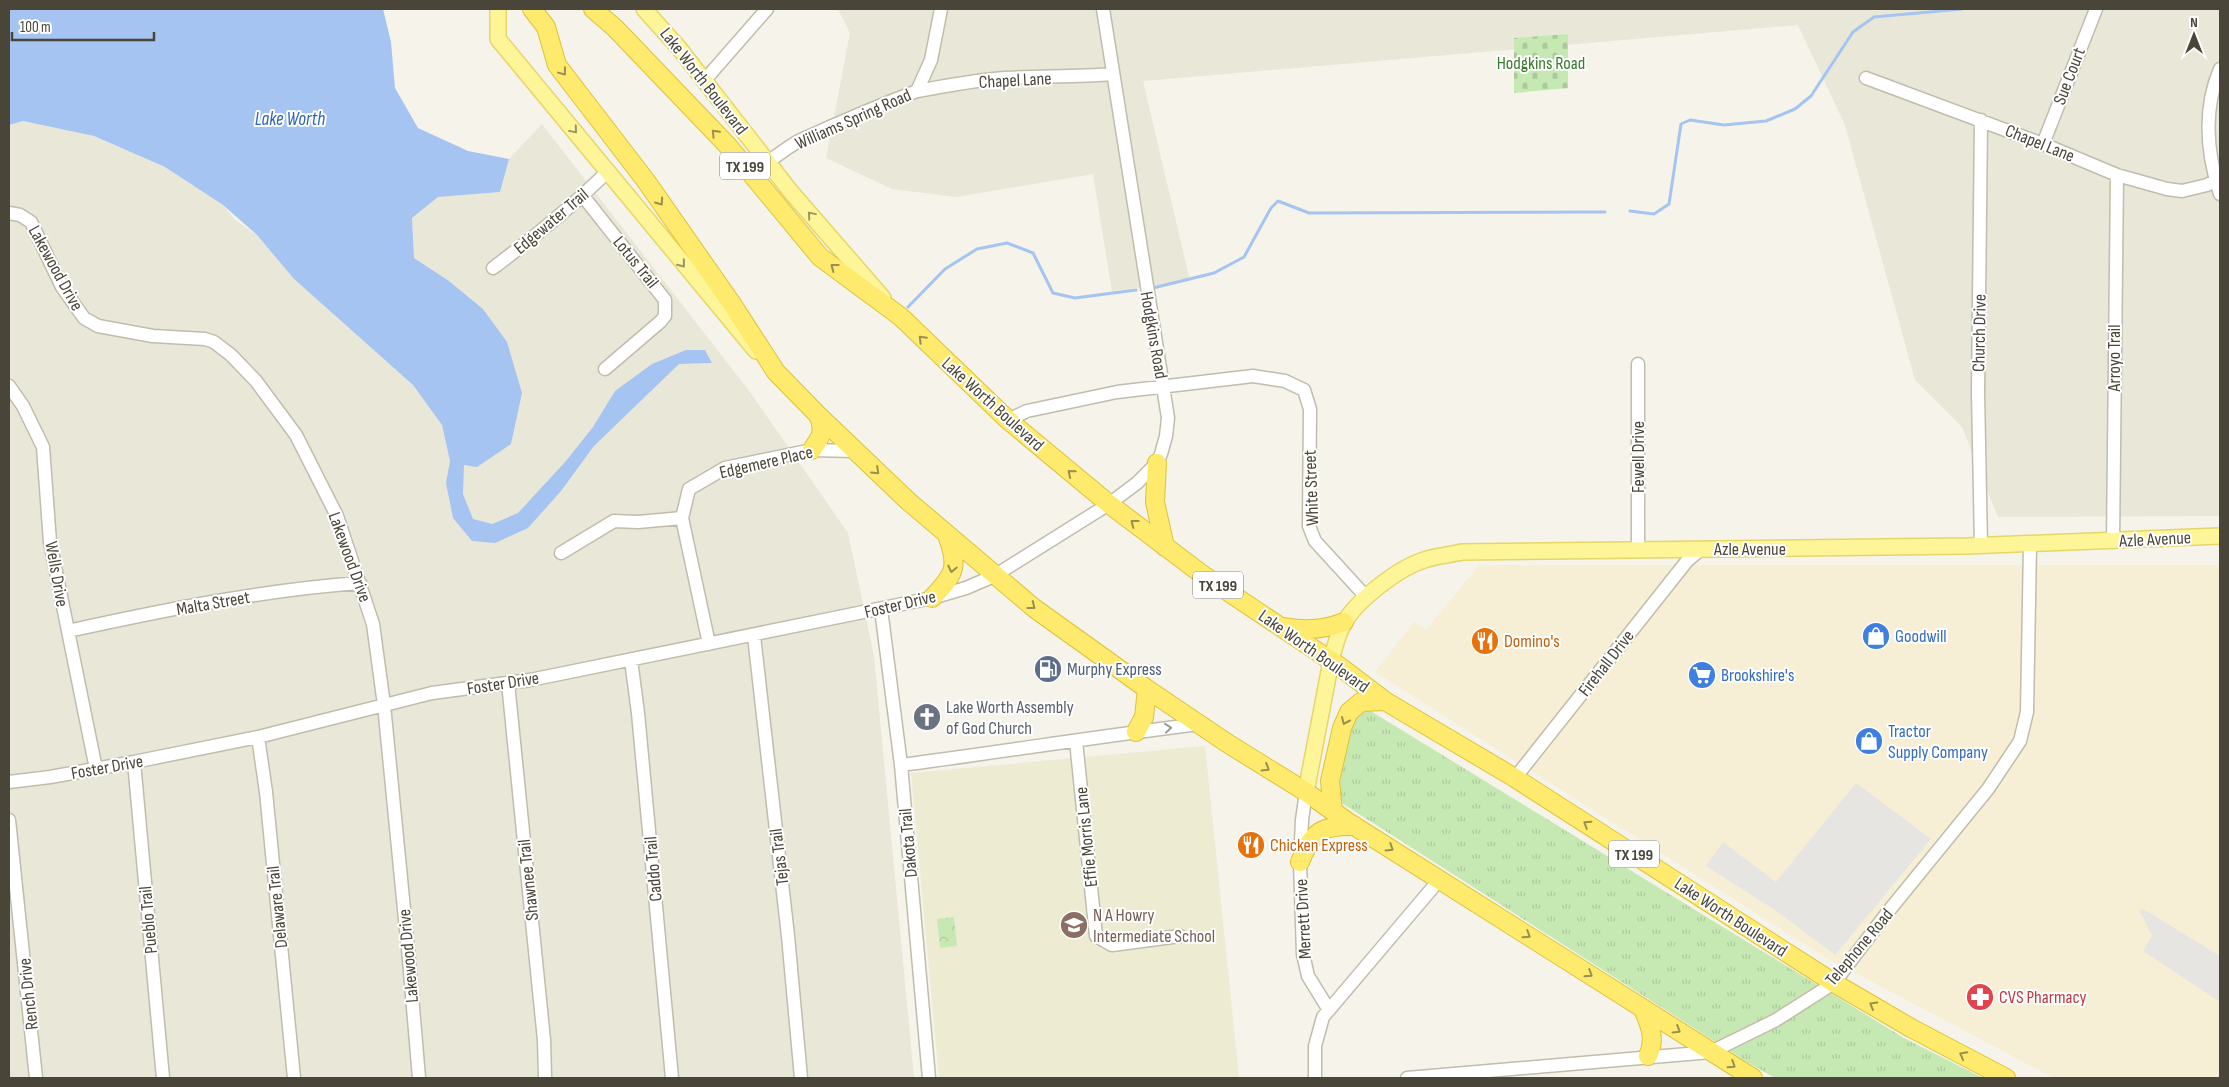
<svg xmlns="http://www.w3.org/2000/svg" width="2229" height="1087" viewBox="0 0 2229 1087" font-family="'Sofia Sans Condensed',sans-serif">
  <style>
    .residential { fill: #e9e7d8 }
    .commercial { fill: #f6efd5 }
    .education { fill: #eeebd3 }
    .grass { fill: url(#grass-tufts) }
    .forest { fill: url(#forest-crowns) }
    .cemetery { fill: url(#cemetery-stones) }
    .parking { fill: #e6e5e1 }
    .water { fill: #a6c4f1 }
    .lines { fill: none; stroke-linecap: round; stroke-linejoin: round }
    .stream { stroke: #a6c4f1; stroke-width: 3 }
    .minor-casing { stroke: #c0bdac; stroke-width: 15 }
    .major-casing { stroke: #e4d768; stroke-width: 18 }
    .highway-casing { stroke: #dec23a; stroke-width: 20 }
    .minor { stroke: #fff; stroke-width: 12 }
    .major { stroke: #fef599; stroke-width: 15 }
    .highway { stroke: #feea6c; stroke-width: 18 }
    .oneway { stroke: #9a8f4f }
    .oneway2 { stroke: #9a9464 }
    .oneway3 { stroke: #9b9992 }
    .labels { text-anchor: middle; stroke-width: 4; stroke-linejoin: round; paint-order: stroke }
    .shield { fill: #fff; stroke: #807d74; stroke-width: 1 }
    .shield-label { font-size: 16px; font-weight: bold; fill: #494538 }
    .park-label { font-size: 18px; fill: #397b2a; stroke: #fff }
    .street-label { font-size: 18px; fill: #494538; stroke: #fff }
    .shop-label { font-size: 18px; fill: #366cbe; stroke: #fff; text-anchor: start }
    .food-label { font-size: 18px; fill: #c56008; stroke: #fff; text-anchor: start }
    .service-label { font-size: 18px; fill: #4e5e75; stroke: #fff; text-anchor: start }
    .worship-label { font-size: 18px; fill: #5b616d; stroke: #fff; text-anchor: start }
    .education-label { font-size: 18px; fill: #785e54; stroke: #fff; text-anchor: start }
    .health-label { font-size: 18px; fill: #be3a42; stroke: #fff; text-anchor: start }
    .water-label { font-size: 19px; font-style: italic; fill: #2f63b6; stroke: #fff }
  </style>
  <defs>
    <pattern id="grass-tufts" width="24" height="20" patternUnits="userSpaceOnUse" patternTransform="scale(1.25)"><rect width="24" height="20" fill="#c6e9b3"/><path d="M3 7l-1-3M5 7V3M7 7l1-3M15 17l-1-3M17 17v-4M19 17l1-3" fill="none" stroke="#acc99b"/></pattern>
    <pattern id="forest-crowns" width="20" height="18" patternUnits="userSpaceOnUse" patternTransform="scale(1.25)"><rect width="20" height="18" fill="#c6e9b3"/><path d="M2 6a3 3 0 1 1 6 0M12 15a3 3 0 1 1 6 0" fill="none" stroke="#acc99b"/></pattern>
    <pattern id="cemetery-stones" width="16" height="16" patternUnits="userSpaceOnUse" patternTransform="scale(1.25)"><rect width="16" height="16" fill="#c6e9b3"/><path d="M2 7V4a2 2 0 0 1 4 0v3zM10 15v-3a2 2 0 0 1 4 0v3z" fill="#acc99b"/></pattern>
  </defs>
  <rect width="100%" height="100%" fill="#f5f3ea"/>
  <!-- residential -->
  <path class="residential" d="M 838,9 L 2220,9 L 2220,516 L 1998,517 L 1962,427 L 1915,380 L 1845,125 L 1798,25 L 1143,81 L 1190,281 L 1112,291 L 1093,174 L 956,197 L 892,189 L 826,158 L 850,33 Z
    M 23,121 L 94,136 L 167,168 L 223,205 L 235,220 L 257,235 L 294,279 L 413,385 L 442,425 L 450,461 L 483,309 L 449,281 L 414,258 L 412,218 L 438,197 L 500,192 L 509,159 L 542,124 L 750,392 L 848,533 L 874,656 L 914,1078 L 9,1078 L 9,125 Z"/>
  <!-- commercial -->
  <path class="commercial" d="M 1479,565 L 2220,565 L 2220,1078 L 2054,1078 L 1825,957 L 1375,672 L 1414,622 L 1426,630 Z"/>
  <!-- education -->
  <path class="education" d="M 1205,746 L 1239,1077 L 939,1078 L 911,773 Z"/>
  <!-- grass -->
  <path class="grass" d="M 1369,710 L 1904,1038 L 1983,1078 L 1775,1078 L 1747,1062 L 1337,800 L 1351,718 Z"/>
  <!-- forest -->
  <path class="forest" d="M 954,917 L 957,946 L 940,948 L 937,919 Z"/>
  <!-- cemetery -->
  <path class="cemetery" d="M 1568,34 L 1568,88 L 1514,93 L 1514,38 Z"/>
  <!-- parking -->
  <path class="parking" d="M 1856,783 L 1931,839 L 1835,955 L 1778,912 L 1706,866 L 1723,842 L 1776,882 Z
    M 2139,909 L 2145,910 L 2220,956 L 2220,1002 L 2143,951 L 2152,936 Z"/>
  <!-- water -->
  <path class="water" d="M 9,9 L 383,9 L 391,42 L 395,88 L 418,128 L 468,151 L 509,159 L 500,192 L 438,197 L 412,218 L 414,258 L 449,281 L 483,309 L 507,342 L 522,393 L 511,444 L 477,467 L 464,465 L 463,494 L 473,519 L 492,524 L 518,513 L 566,461 L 593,427 L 615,391 L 652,364 L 686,350 L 705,350 L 712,363 L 679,364 L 594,446 L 561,491 L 528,528 L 495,543 L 472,541 L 453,518 L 446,483 L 450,461 L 442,425 L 413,385 L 294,279 L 257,235 L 223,205 L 165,167 L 94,136 L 23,121 L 9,125 Z"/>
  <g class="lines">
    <!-- stream -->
    <path class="stream" d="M 1630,211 L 1654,214 L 1669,204 L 1681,124 L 1690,120 L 1724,125 L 1766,121 L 1795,109 L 1811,96 L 1853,32 L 1874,17 L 1962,9
      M 1153,288 L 1214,273 L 1244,257 L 1271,208 L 1278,201 L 1309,213 L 1605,212
      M 908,307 L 945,269 L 977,249 L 1007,243 L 1033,253 L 1053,293 L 1075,298 L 1136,290"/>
    <defs>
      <path id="minor" d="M 2220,69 C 2203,109 2207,154 2220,194
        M 1866,78 L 2043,144 L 2117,175 L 2167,189 L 2182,191 L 2207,185 L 2216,180
        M 704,81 L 767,9
        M 917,91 C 946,86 975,80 1005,78 C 1041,76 1077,77 1113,74
        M 1981,120 L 1978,392 L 1981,546
        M 2043,144 L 2096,9
        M 767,162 C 779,155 791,144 803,139 C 840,122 878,106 917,91 L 931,60 L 941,9
        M 583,196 L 665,300 L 665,316 L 660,322 L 605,369
        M 9,213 L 20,215 L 31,222 L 62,287 L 84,318 L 98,326 L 153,336 L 205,339 L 214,342 L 231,355 L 256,381 L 296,435 L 337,516 L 373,624 L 384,705 L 409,960 L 419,1078
        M 493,268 C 533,238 572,207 608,171
        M 9,386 L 23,406 L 43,447 L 50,542 L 96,769
        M 1008,420 L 1027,411 L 1117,392 L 1253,376 L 1285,381 L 1304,390 L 1310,409 L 1309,526 L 1315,541 L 1367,598
        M 2113,541 L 2117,175
        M 1638,550 L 1638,364
        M 561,553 L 614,521 L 638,522 L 682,518
        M 881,609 L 901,765 L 929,1078
        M 68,631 C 164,610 262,590 360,583
        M 754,636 L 788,936 L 801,1078
        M 709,644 L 682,518 L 689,489 L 725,468 L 812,450 L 855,451
        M 631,660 L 638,713 L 672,1078
        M 508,683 L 544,1040 L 545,1078
        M 258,737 L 266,792 L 294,1078
        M 1076,741 L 1096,936 L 1112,945 L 1180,936
        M 134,762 L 163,1078
        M 901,765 C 1001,752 1100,736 1200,724
        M 1515,778 L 1687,561 L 1700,550
        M 9,782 L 50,777 L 134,762 L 258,737 L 432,693 L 530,680 L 932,598 L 966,588 L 994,576 L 1109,504 L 1137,483 L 1157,463 L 1161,454 L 1166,436 L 1168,418 L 1103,9
        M 1306,792 L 1302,820 L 1300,862 L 1303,954 L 1308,976 L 1329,1010
        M 9,820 L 36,1078
        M 1315,1078 L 1315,1046 L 1323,1017 L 1440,879
        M 1407,1078 L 1711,1052 L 1776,1020 L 1834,983 L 1887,913 L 1988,789 L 2020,741 L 2027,712 L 2030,545"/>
      <path id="major" d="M 498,9 L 498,39 L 756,351
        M 644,9 L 679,48 L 791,192 L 883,298
        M 1306,792 L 1331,661 C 1334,649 1337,636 1343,625 C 1355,601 1399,568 1424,560 C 1436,556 1449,555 1462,552 L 1967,546 L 2220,536"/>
      <path id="highway" d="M 532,9 L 546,27 L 557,65 L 646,181 L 732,304 L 776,372 L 819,416 L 908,501 L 1034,608 L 1147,689 L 1227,743 L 1306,792 L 1348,822 L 1753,1078
        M 593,9 L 615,28 L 729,147 L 820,257 L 901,317 L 1008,420 L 1109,504 L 1203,575 L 1339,666 L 1385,701 L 1515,778 L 1834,983 L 1911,1028 L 2006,1078
        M 812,450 C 822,435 824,433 819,416
        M 1157,463 L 1155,502 L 1165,547
        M 932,598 C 955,574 959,567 947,535
        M 1284,627 C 1305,631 1324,630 1344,622
        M 1136,732 L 1144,717 L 1147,689
        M 1333,811 L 1330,781 L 1342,728 L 1349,712 L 1361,702 L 1385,701
        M 1300,862 C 1312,831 1322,825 1355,826
        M 1643,1009 C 1650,1025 1656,1039 1648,1056"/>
    </defs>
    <!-- minor casing -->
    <use href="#minor" class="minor-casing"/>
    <!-- major casing -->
    <use href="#major" class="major-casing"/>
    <!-- highway casing -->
    <use href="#highway" class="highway-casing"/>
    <!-- minor -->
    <use href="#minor" class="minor"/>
    <!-- major -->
    <use href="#major" class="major"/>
    <!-- highway -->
    <use href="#highway" class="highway"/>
  </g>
  <!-- one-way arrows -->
  <defs><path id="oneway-chevron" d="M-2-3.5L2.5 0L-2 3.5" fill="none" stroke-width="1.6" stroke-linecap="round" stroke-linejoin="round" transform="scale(1.25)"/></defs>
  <g class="oneway">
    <use href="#oneway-chevron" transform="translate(563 72) rotate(53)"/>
    <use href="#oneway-chevron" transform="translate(715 133) rotate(-134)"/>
    <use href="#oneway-chevron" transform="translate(660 202) rotate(55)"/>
    <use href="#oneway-chevron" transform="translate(834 267) rotate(-143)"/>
    <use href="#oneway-chevron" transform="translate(922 339) rotate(-135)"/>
    <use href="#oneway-chevron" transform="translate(876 471) rotate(43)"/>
    <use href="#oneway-chevron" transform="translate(1071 473) rotate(-140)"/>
    <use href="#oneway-chevron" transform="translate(1134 523) rotate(-143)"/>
    <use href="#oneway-chevron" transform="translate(952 569) rotate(103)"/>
    <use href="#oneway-chevron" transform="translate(1032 606) rotate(38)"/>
    <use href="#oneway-chevron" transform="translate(1345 721) rotate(114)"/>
    <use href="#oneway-chevron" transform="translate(1266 768) rotate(32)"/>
    <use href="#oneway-chevron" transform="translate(1587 824) rotate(-147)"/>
    <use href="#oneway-chevron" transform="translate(1390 848) rotate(32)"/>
    <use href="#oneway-chevron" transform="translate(1527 935) rotate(33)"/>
    <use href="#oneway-chevron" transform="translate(1589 974) rotate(33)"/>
    <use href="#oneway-chevron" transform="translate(1873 1005) rotate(-150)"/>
    <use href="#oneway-chevron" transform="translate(1677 1030) rotate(32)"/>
    <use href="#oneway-chevron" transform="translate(1963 1055) rotate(-152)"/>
    <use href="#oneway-chevron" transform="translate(1732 1065) rotate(33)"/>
  </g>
  <g class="oneway2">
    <use href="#oneway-chevron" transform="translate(574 130) rotate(50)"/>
    <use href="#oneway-chevron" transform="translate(811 215) rotate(-130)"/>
    <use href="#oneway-chevron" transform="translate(682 264) rotate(51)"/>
  </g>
  <use class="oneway3" href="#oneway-chevron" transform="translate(1168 728) rotate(-6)"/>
  <!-- icons -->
  <defs>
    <symbol id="shop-disc" viewBox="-11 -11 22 22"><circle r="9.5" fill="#3f7fe0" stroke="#fff"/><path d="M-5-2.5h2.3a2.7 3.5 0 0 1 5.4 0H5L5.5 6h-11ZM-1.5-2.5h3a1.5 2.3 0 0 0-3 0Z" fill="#fff"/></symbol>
    <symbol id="restaurant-disc" viewBox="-11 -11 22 22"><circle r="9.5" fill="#e8710a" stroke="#fff"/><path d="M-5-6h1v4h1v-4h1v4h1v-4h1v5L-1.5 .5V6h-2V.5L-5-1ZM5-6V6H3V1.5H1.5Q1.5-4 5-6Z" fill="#fff"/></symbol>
    <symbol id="fuel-disc" viewBox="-11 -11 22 22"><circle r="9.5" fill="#5c6f8a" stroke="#fff"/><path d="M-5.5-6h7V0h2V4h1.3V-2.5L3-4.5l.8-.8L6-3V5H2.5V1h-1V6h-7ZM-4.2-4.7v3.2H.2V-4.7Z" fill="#fff"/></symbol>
    <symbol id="supermarket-disc" viewBox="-11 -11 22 22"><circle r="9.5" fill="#3f7fe0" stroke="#fff"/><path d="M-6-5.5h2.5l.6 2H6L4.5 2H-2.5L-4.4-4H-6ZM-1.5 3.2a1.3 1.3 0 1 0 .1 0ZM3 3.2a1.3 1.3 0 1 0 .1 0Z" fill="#fff"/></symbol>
    <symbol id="church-disc" viewBox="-11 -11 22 22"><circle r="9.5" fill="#6b7280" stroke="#fff"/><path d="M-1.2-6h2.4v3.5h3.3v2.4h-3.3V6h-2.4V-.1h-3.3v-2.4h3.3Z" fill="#fff"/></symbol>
    <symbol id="school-disc" viewBox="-11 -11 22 22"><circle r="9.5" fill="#8d6e63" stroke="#fff"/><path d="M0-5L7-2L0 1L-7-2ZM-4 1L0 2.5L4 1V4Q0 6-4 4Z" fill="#fff"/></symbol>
    <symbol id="pharmacy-disc" viewBox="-11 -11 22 22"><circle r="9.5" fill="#e0444e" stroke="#fff"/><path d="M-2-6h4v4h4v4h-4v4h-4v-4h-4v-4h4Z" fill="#fff"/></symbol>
  </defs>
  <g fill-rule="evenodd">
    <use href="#shop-disc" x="1860" y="620" width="32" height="32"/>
    <use href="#restaurant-disc" x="1469" y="625" width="32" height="32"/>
    <use href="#fuel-disc" x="1032" y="653" width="32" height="32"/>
    <use href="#supermarket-disc" x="1686" y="659" width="32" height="32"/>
    <use href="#church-disc" x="911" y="701" width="32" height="32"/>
    <use href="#shop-disc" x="1853" y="725" width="32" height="32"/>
    <use href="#restaurant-disc" x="1235" y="829" width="32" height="32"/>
    <use href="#school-disc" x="1058" y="909" width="32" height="32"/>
    <use href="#pharmacy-disc" x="1964" y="981" width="32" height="32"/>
  </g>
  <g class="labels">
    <!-- shield labels -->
    <g class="shield">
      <rect x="720" y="152.5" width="50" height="27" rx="4"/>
      <rect x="1193" y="571.5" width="50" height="27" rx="4"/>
      <rect x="1609" y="840.5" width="50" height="27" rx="4"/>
    </g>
    <g class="shield-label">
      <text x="745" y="172">TX 199</text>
      <text x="1218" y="591">TX 199</text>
      <text x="1634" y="860">TX 199</text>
    </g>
    <!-- park labels -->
    <g class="park-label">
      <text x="1541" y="69">Hodgkins Road</text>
    </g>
    <!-- street labels -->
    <g class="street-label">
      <text transform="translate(2069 76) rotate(-69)" y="6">Sue Court</text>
      <text transform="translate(1015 80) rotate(-3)" y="6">Chapel Lane</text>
      <text transform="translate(704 81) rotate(52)" y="6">Lake Worth Boulevard</text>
      <text transform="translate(853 119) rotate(-24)" y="6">Williams Spring Road</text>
      <text transform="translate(2040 143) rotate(22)" y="6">Chapel Lane</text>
      <text transform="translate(551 221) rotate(-40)" y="6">Edgewater Trail</text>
      <text transform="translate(636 262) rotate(51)" y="6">Lotus Trail</text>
      <text transform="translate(56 268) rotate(61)" y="6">Lakewood Drive</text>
      <text transform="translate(1979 333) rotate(-89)" y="6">Church Drive</text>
      <text transform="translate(1154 335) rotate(80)" y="6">Hodgkins Road</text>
      <text transform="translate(2114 358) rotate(-90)" y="6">Arroyo Trail</text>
      <text transform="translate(993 404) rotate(42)" y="6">Lake Worth Boulevard</text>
      <text transform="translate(1638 457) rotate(-90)" y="6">Fewell Drive</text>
      <text transform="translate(766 462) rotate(-13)" y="6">Edgemere Place</text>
      <text transform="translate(1311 488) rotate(-92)" y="6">White Street</text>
      <text transform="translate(2155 539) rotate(-3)" y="6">Azle Avenue</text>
      <text x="1750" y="555">Azle Avenue</text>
      <text transform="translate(350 557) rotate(70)" y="6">Lakewood Drive</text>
      <text transform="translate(57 574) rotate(80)" y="6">Wells Drive</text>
      <text transform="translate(213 603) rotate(-10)" y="6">Malta Street</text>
      <text transform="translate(900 604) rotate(-13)" y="6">Foster Drive</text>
      <text transform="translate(1314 651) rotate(35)" y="6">Lake Worth Boulevard</text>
      <text transform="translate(1606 663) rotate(-52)" y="6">Firehall Drive</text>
      <text transform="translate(503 683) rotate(-9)" y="6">Foster Drive</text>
      <text transform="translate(107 767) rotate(-10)" y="6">Foster Drive</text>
      <text transform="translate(1086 837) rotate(-96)" y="6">Effie Morris Lane</text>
      <text transform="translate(908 843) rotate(-95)" y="6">Dakota Trail</text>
      <text transform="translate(779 857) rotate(-97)" y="6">Tejas Trail</text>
      <text transform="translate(653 869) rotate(-95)" y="6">Caddo Trail</text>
      <text transform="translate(528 880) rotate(-96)" y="6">Shawnee Trail</text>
      <text transform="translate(277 907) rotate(-96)" y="6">Delaware Trail</text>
      <text transform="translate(1731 917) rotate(33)" y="6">Lake Worth Boulevard</text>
      <text transform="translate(1303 919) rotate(-93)" y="6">Merrett Drive</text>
      <text transform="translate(148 920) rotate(-95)" y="6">Pueblo Trail</text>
      <text transform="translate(1859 947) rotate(-50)" y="6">Telephone Road</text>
      <text transform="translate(408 956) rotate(-95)" y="6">Lakewood Drive</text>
      <text transform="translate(28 994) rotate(-96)" y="6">Rench Drive</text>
    </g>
    <!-- shop labels -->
    <g class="shop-label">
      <text x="1895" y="642">Goodwill</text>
      <text x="1721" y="681">Brookshire's</text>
      <text x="1888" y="737">Tractor<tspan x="1888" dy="21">Supply Company</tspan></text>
    </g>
    <!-- food labels -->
    <g class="food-label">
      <text x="1504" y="647">Domino's</text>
      <text x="1270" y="851">Chicken Express</text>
    </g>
    <!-- service labels -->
    <g class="service-label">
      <text x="1067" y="675">Murphy Express</text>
    </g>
    <!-- worship labels -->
    <g class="worship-label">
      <text x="946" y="713">Lake Worth Assembly<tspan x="946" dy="21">of God Church</tspan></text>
    </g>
    <!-- education labels -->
    <g class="education-label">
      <text x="1093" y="921">N A Howry<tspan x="1093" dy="21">Intermediate School</tspan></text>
    </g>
    <!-- health labels -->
    <g class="health-label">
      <text x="1999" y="1003">CVS Pharmacy</text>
    </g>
    <!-- water labels -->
    <g class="water-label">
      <text x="290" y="125">Lake Worth</text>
    </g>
  </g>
  <!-- border -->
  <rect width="2229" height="1087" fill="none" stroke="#494538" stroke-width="20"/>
  <!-- north arrow -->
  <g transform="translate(2194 35)" stroke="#ffffff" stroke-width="4" paint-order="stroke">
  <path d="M0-4L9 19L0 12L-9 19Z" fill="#494538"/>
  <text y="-8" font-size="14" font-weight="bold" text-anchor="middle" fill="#494538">N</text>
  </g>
  <!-- scale -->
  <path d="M12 32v8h142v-8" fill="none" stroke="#494538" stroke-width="2.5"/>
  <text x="20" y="32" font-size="15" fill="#494538" stroke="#ffffff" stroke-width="4" paint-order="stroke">100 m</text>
</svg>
